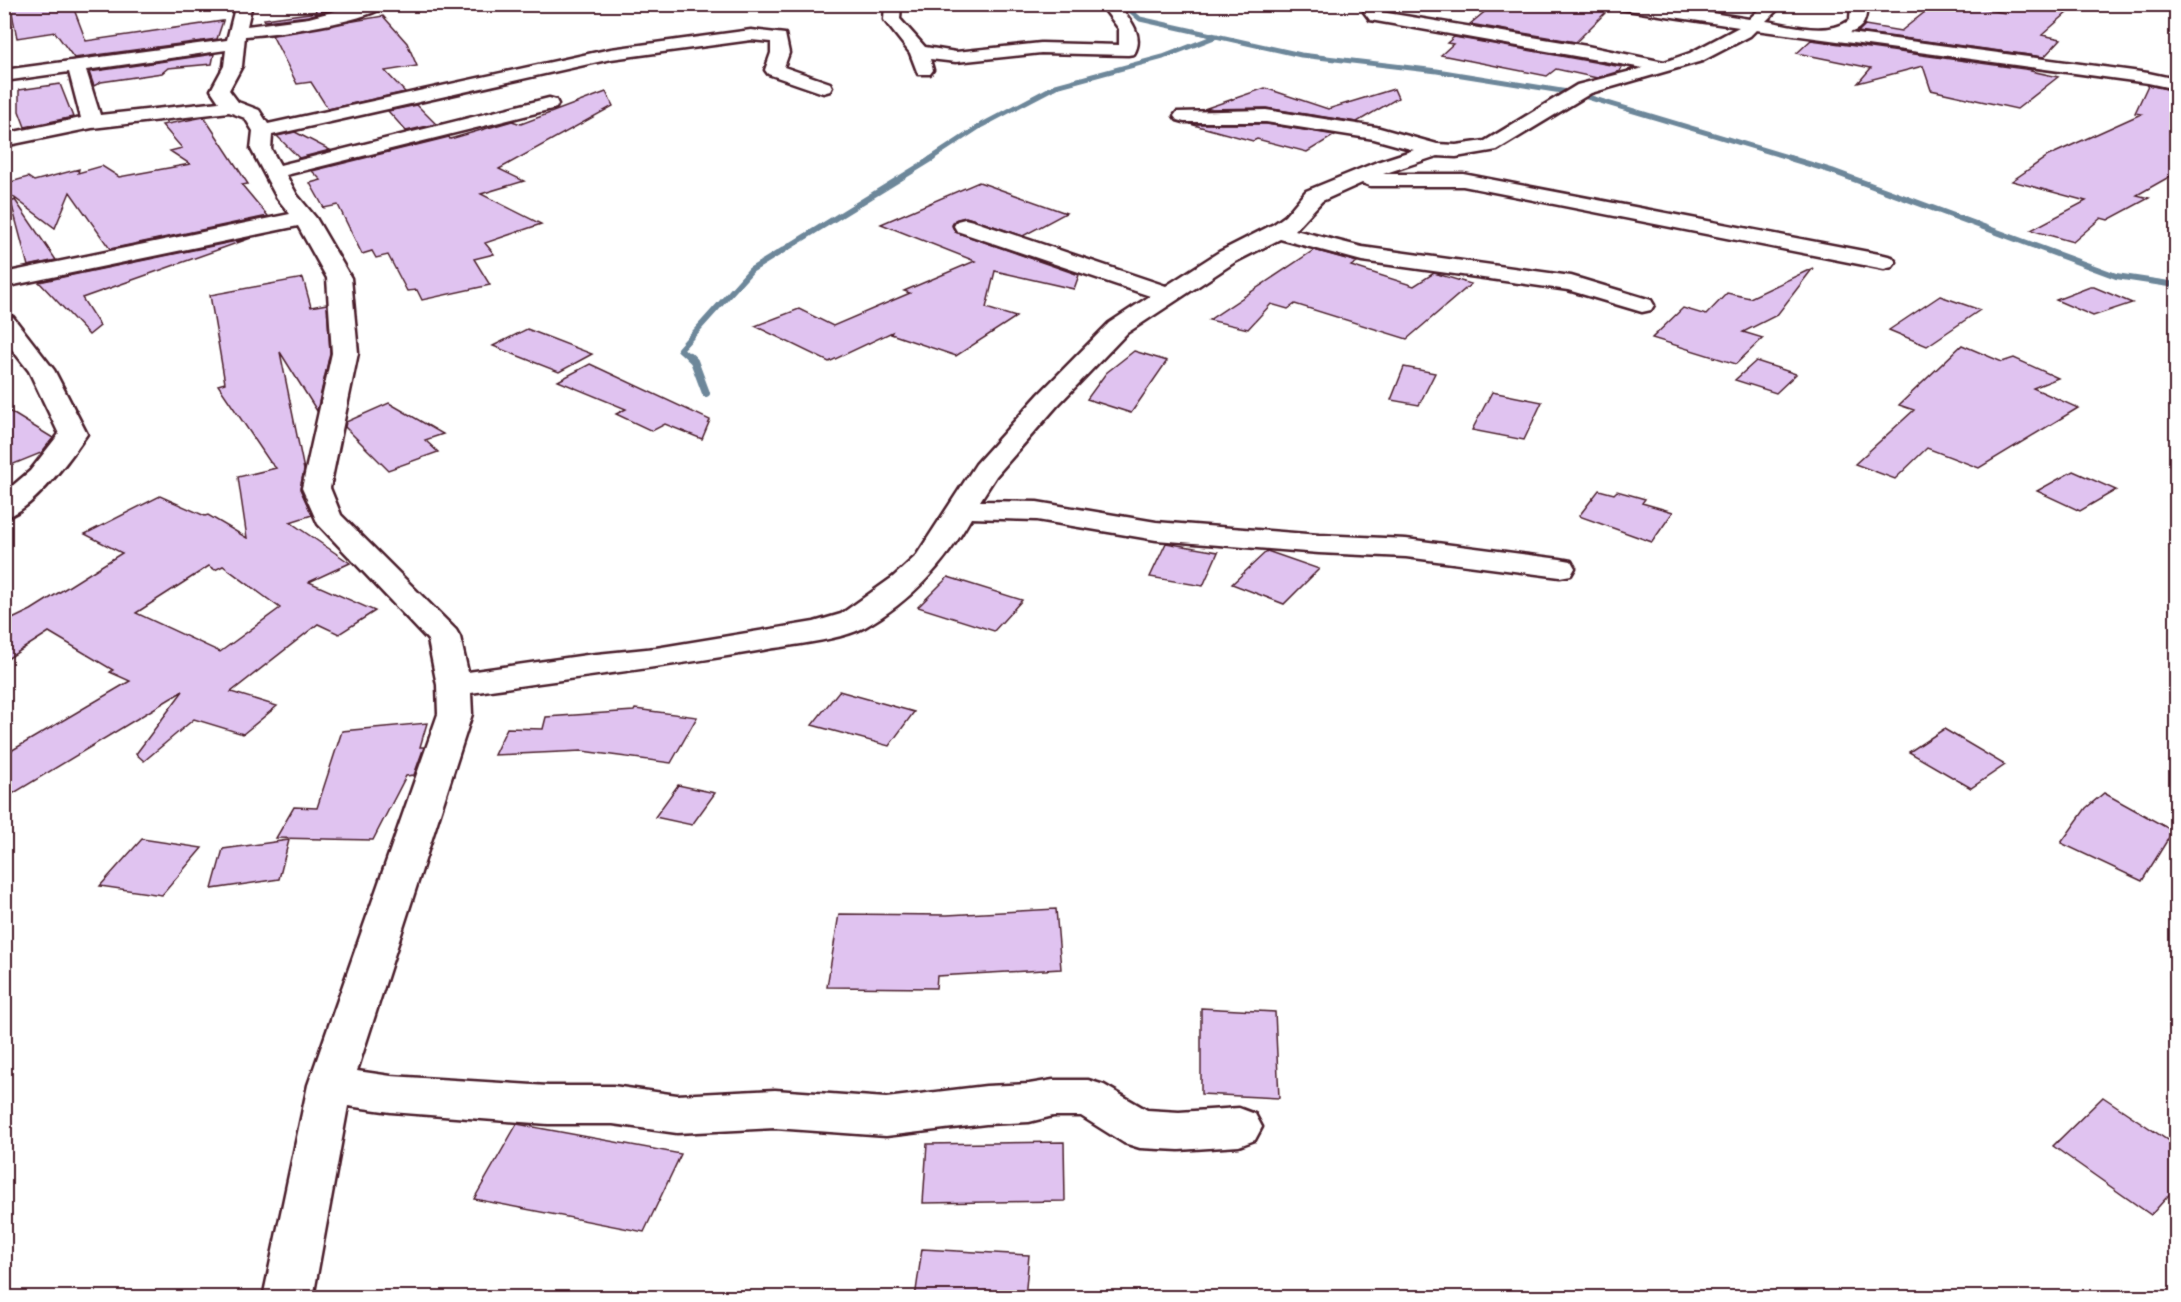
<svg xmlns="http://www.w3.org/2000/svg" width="2181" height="1302" viewBox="0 0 2181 1302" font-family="Delius,sans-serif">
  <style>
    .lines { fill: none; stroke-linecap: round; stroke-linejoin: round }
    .stream-far2 { stroke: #6d879a; stroke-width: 5 }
    .stream-far1 { stroke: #6d879a; stroke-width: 6 }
    .stream { stroke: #6d879a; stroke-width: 8 }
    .building { fill: #e0c3f0; stroke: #4a1f2b; stroke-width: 1.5; fill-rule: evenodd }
    .minor-casing { stroke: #4a1f2b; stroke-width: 5 }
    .minor { fill: #fff; fill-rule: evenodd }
  </style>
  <rect width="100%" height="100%" fill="#fff"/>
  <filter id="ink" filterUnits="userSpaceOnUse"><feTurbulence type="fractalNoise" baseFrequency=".0167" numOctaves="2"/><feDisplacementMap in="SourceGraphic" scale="12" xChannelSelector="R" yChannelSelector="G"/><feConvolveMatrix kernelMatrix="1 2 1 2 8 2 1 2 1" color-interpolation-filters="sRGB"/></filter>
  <g filter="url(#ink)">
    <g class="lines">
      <!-- stream-far2 -->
      <path class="stream-far2" d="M 1123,4 L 1140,19 L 1301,55 L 1437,71 L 1574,93 L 1794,159
        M 930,159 L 982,125 L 1056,86 L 1163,57 L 1217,36"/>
      <!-- stream-far1 -->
      <path class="stream-far1" d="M 1789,158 L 1832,171 L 2116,276 L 2176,285
        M 690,358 L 680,349 L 751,270 L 933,158"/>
      <!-- stream -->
      <path class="stream" d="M 689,356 L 694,361 L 706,393"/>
    </g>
    <!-- building -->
    <path class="building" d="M 10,4 L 72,4 L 86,41 L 223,21 L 217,39 L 74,58 L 55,32 L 17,38 Z
      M 346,4 L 309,16 L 265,21 L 264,19 L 316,12 L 315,7 Z
      M 1494,4 L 1610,4 L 1612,6 L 1576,42 L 1470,24 Z
      M 1935,4 L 1958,4 L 2005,13 L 2013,4 L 2077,4 L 2042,35 L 2061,39 L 2044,57 L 1858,32 L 1865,25 L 1901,31 Z
      M 383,16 L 407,43 L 417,66 L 385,71 L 405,92 L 328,109 L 311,82 L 297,84 L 272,35 Z
      M 1454,37 L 1622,67 L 1620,71 L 1597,78 L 1556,69 L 1547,76 L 1441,55 L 1453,44 L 1447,43 Z
      M 1811,40 L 2032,70 L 2031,71 L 2058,77 L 2017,109 L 1931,90 L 1923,66 L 1858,83 L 1871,68 L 1797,53 Z
      M 214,54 L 212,64 L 168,68 L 162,73 L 101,82 L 94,86 L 89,72 Z
      M 60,84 L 73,117 L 25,127 L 19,111 L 19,90 Z
      M 2148,85 L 2176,91 L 2176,173 L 2137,195 L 2149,198 L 2108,220 L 2101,218 L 2073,242 L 2031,230 L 2086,201 L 2012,181 L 2048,156 L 2141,114 L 2135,113 Z
      M 1265,88 L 1328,109 L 1394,89 L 1398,98 L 1357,122 L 1266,108 L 1204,109 Z
      M 606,92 L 613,106 L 499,169 L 524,181 L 481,194 L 541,224 L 485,243 L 494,254 L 474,259 L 490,285 L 422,300 L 417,290 L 407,291 L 388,255 L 376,258 L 372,251 L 362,254 L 338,205 L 324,208 L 310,183 L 321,180 L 312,171 L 449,137 L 450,139 L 512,121 L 521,124 Z
      M 417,105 L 436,124 L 406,131 L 388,111 Z
      M 204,117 L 248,184 L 242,185 L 268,216 L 110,249 L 70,192 L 55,228 L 4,190 L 4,184 L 28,177 L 34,181 L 79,169 L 78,173 L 102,166 L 119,177 L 190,164 L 170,151 L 182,148 L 162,125 Z
      M 1190,124 L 1266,124 L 1335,135 L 1307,152 L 1257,139 L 1253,141 Z
      M 295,132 L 330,150 L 299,158 L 277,136 Z
      M 979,182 L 1066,213 L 1023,236 L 966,217 L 955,220 L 952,225 L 955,232 L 1079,275 L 1074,289 L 995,271 L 986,308 L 1016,317 L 956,356 L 891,334 L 892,332 L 829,362 L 755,326 L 799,309 L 833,326 L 910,293 L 904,291 L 975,261 L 881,224 Z
      M 15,200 L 56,260 L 28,266 L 11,202 Z
      M 251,238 L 82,298 L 100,326 L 89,335 L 39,282 Z
      M 1314,250 L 1357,262 L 1351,266 L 1414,286 L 1434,273 L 1471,284 L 1407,339 L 1295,304 L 1288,309 L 1271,304 L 1248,329 L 1209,320 Z
      M 1813,268 L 1777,315 L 1743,332 L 1763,338 L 1736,364 L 1652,338 L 1683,308 L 1706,315 L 1727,293 L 1750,298 Z
      M 303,278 L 311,307 L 327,304 L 330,353 L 317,411 L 280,352 L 304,470 L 300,489 L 312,515 L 290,522 L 350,563 L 309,582 L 375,611 L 339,634 L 318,624 L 231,692 L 277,706 L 243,734 L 194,719 L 144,761 L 136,754 L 183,691 L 4,799 L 4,755 L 130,681 L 110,672 L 113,670 L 49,632 L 4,661 L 4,623 L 31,610 L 122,553 L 85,534 L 160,496 L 205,516 L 208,515 L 247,538 L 238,477 L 276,468 L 270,462 L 218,385 L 225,383 L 210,295 ZM 209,566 L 215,570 L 223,566 L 280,608 L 220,652 L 136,613 Z
      M 2090,287 L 2094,287 L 2132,303 L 2093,316 L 2056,300 Z
      M 1940,296 L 1980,310 L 1927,346 L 1889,330 Z
      M 527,329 L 592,354 L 559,372 L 493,346 Z
      M 1962,345 L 2002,362 L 2014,358 L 2058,378 L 2033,388 L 2078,408 L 1979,468 L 1927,448 L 1895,479 L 1855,464 L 1914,410 L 1899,405 Z
      M 1134,351 L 1167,361 L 1131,413 L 1087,399 L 1106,373 Z
      M 1756,361 L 1796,374 L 1776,393 L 1735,380 Z
      M 590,364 L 710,420 L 702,439 L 665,424 L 652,431 L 616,414 L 626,409 L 558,381 Z
      M 1404,367 L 1435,373 L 1419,405 L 1391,400 Z
      M 1492,392 L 1542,402 L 1524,440 L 1472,430 Z
      M 389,403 L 443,434 L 425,440 L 438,452 L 388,470 L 345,427 L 346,422 Z
      M 4,408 L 53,438 L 41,453 L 4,468 Z
      M 2073,471 L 2116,490 L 2080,511 L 2037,491 Z
      M 1599,490 L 1614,494 L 1617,491 L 1645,499 L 1642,503 L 1673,512 L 1652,542 L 1579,516 Z
      M 1166,543 L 1218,552 L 1203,586 L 1150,577 Z
      M 1267,551 L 1319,569 L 1284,604 L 1232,584 Z
      M 948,577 L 1022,600 L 994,631 L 918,607 Z
      M 839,691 L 914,712 L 889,746 L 812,725 Z
      M 635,709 L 697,717 L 671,763 L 582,751 L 494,755 L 507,728 L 543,729 L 546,717 L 634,711 Z
      M 427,723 L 420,747 L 424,747 L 414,775 L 406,776 L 373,840 L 276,838 L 294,807 L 317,808 L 342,731 Z
      M 1944,729 L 2005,765 L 1971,788 L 1909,752 Z
      M 678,785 L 715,793 L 692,825 L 655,817 Z
      M 2104,793 L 2173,831 L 2142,881 L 2061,843 L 2086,808 Z
      M 142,839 L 202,848 L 162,895 L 100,886 Z
      M 289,840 L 279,879 L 212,889 L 223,849 Z
      M 1056,909 L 1061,969 L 937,976 L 936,988 L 827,987 L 839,914 L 947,915 Z
      M 1201,1008 L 1275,1012 L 1279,1098 L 1201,1094 Z
      M 2103,1097 L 2176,1146 L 2176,1187 L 2151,1215 L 2053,1146 Z
      M 517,1124 L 681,1154 L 644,1232 L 474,1199 Z
      M 1064,1142 L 1065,1201 L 923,1203 L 927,1144 Z
      M 922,1249 L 1029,1255 L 1025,1298 L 915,1298 Z"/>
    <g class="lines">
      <defs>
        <path id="minor" d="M 236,4 L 252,4 L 247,26 L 309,18 L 362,4 L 387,4 C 371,22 272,34 245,36 L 242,66 L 229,90 L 238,102 L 259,110 L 268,124 L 611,49 L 751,30 L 785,34 L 789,53 L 784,67 L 830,83 L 832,87 L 830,91 L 823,93 L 768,74 L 765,70 L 771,53 L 771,42 L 751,40 L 611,59 L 272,135 L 271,149 L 280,165 L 549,98 L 556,100 L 558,104 L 556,108 L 286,175 L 297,195 L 316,218 L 351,278 L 358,353 L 330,488 L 341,515 L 456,630 L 460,637 L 468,672 L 587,655 L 656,648 L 814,622 L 841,614 L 893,577 L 916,556 L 976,464 L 1039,394 L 1109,323 L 1150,296 L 957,231 L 954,226 L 957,221 L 965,219 L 973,221 L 1166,286 L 1219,252 L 1274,224 L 1285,216 L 1306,191 L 1377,162 L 1414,150 L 1374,139 L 1266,122 L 1184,122 L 1177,120 L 1174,116 L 1177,112 L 1266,110 L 1376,127 L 1437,144 L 1456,145 L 1485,141 L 1577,85 L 1643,68 L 1376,21 L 1370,20 L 1364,12 L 1370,4 L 1387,4 L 1381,12 L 1587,46 L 1664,62 L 1690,53 L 1739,27 L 1620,9 L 1612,4 L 1656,4 L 1749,19 L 1765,4 L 1783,4 L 1766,21 C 1792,25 1826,37 1850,20 L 1851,4 L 1867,4 C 1866,20 1865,27 1850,33 L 2148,73 L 2176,79 L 2176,89 L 2148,83 L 1756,30 L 1750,36 L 1702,61 L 1591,93 L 1497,150 L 1456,157 L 1437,156 L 1383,174 L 1463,174 L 1884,255 L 1892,257 L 1896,262 L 1892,267 L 1884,269 L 1463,186 L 1370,186 L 1362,183 L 1322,201 L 1295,230 L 1362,247 L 1571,276 L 1651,300 L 1654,305 L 1651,310 L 1642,312 L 1568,290 L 1362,261 L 1280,239 L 1235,262 L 1127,333 L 1057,406 L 996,476 L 980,501 L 1037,502 L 1156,522 L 1319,535 L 1406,539 L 1560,559 L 1571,561 L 1575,568 L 1571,575 L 1560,577 L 1406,557 L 1319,553 L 1156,540 L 1037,520 L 971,518 C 945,564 911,601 865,627 C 842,640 790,645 763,650 C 666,667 569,678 471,693 L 472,714 L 357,1071 L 391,1076 L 548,1086 L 613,1086 L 677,1095 L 775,1090 L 886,1098 L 986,1086 L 1029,1084 L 1053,1080 L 1088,1080 L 1104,1085 L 1147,1110 L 1179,1112 L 1239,1108 L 1255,1114 L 1262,1127 L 1255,1140 L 1239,1146 L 1179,1150 L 1140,1148 L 1124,1143 L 1081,1116 L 1053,1116 L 1029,1122 L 986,1124 L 886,1136 L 775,1128 L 677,1133 L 613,1124 L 548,1124 L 391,1112 L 348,1106 L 313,1298 L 263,1298 L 308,1085 L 438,714 L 437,685 L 428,640 L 318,524 L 302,488 L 332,353 L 327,278 L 298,226 L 4,287 L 4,273 L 290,214 L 277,198 L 251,149 L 253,131 L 245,118 L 229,112 L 92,128 L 4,146 L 4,134 L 81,118 L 69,72 L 4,81 L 4,70 L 227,40 ZM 226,50 L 224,66 L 211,90 L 219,102 L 100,115 L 86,70 Z
          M 885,4 L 901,4 L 900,19 L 925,47 L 956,52 L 1041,43 L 1119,45 L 1119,29 L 1101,5 L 1120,4 L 1119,6 C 1130,19 1145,36 1134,54 L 1128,55 L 1041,53 L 956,62 L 930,59 L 933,70 L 930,74 L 918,74 L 910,53 L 884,20 Z
          M 4,315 L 13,317 L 54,370 L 87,434 C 70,459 33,510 4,518 L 4,493 L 30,471 L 59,434 L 29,371 L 4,339 Z"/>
      </defs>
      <!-- minor casing -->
      <use href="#minor" class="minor-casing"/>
      <!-- minor -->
      <use href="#minor" class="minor"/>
    </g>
  </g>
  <!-- margin -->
  <rect width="2181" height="1302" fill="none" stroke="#fff" stroke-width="24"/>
  <rect x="12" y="12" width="2157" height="1278" fill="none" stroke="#4a1f2b" stroke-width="2" filter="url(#ink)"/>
</svg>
